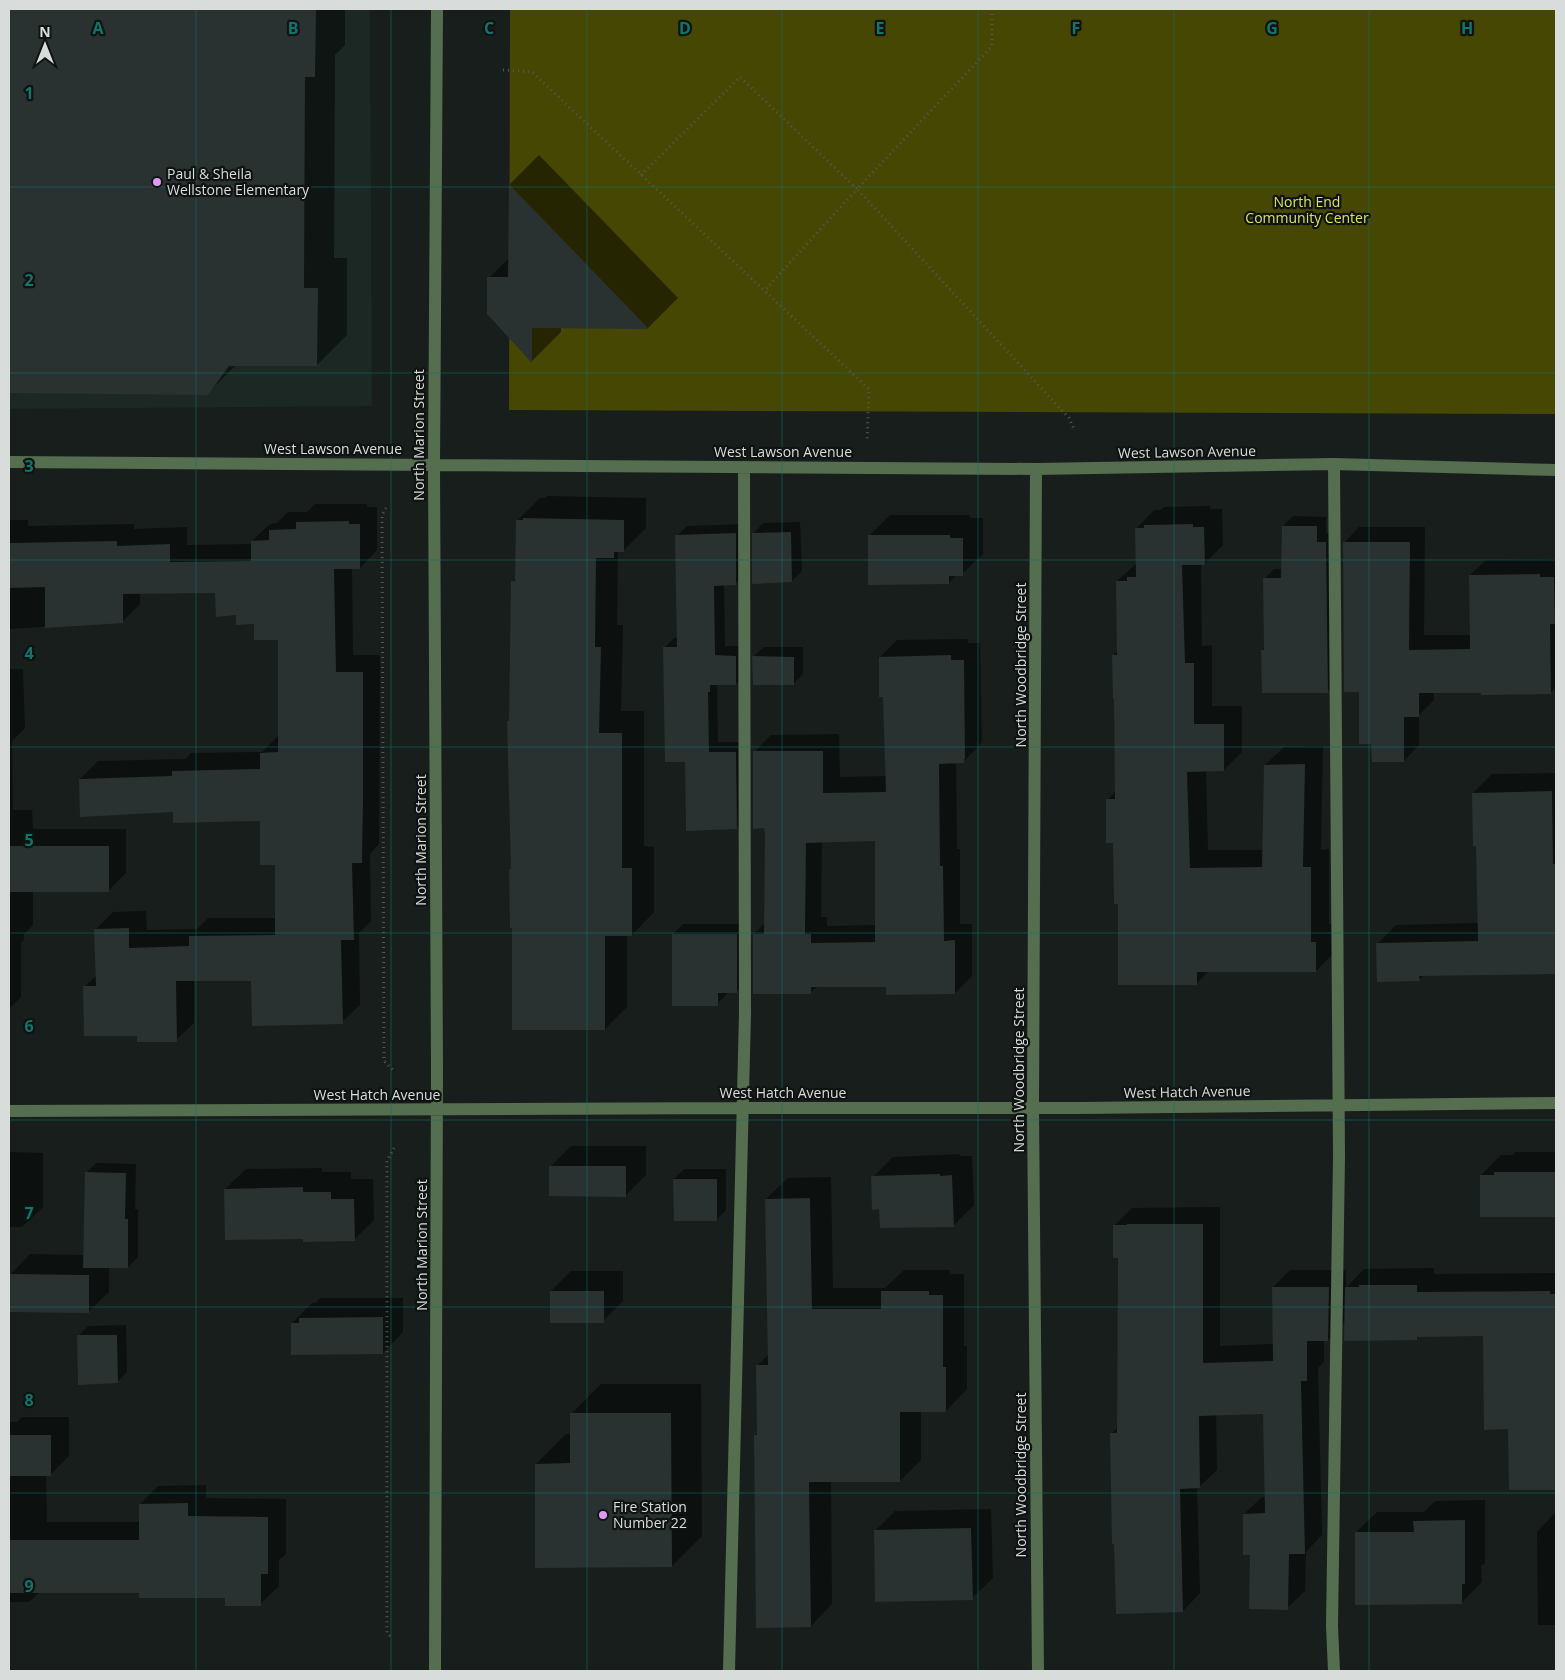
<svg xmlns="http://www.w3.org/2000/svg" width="1565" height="1680" viewBox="0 0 1565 1680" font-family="'Open Sans',sans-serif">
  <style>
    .built { fill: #1b2824 }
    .green { fill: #464702 }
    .shadow { fill: #0007; fill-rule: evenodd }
    .building { fill: #2a3131; fill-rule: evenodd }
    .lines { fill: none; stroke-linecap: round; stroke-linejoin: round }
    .path { stroke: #545957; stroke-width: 3; stroke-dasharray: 1 4; stroke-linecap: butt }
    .minor { stroke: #546e4f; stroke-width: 12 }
    .grid { fill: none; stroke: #0f766e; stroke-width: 1; stroke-opacity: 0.55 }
    .poi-dot { fill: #dd99f3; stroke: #0f1412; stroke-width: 2 }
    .labels { text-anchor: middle; stroke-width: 4.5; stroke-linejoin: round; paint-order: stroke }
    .poi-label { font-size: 14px; fill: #d8dddb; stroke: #0f1412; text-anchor: start }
    .park-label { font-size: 14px; fill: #dde25c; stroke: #0f1412 }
    .street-label { font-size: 14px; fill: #d8dddb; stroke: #0f1412 }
    .grid-label { font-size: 16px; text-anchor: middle; font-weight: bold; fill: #0f766e; stroke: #0f1412; stroke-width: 4.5; stroke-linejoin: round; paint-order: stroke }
  </style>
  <rect width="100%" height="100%" fill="#181e1b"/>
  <!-- built -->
  <path class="built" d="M 9,9 L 370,9 L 372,406 L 9,409 Z"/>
  <!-- green -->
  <path class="green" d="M 510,9 L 1556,9 L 1556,414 L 509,410 Z"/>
  <!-- shadow -->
  <path class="shadow" d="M 9,9 L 345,9 L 345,45 L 335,55 L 334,258 L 347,258 L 347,335 L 317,365 L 236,365 L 207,394 L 9,392 Z
    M 539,155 L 678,298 L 648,328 L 561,327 L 561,332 L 532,361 L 489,278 L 510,257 L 510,184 Z
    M 547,496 L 646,498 L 646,528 L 623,551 L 618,552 L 617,625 L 623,625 L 621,711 L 644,711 L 644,846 L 654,847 L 654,912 L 632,935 L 627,935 L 627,1007 L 605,1029 L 512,868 L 508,722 L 510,719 L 513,581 L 517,577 L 517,521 L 540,498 L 545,498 Z
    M 315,504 L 367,504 L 367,507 L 377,507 L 377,550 L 360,568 L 352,568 L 353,655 L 380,655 L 379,844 L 370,854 L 371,921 L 359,933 L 360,1005 L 342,1022 L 253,980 L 194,980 L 194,1023 L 176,1040 L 138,1034 L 84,987 L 97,975 L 95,930 L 113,912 L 146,911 L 147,930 L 197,929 L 208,918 L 276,918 L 276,864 L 261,820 L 174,811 L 80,779 L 98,761 L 186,759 L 191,753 L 262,752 L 279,735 L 279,638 L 255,623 L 237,614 L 216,592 L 140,593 L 140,604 L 122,622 L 9,629 L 9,520 L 28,520 L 28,526 L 134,524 L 134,529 L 187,527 L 187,545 L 252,544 L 252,541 L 270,524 L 277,523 L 288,512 L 307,512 Z
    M 1210,506 L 1210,509 L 1222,509 L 1223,545 L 1204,564 L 1201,564 L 1202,646 L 1212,645 L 1212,706 L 1242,706 L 1242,752 L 1224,770 L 1206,770 L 1208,850 L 1264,850 L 1265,765 L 1284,747 L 1323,746 L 1321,850 L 1329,849 L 1329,924 L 1334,924 L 1334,953 L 1316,971 L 1209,971 L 1196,984 L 1120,903 L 1114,842 L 1107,800 L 1117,790 L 1113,656 L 1118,651 L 1117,581 L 1137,563 L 1136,529 L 1154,510 L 1161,510 L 1164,507 Z
    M 890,515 L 970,515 L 970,518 L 983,518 L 983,554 L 962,574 L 957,574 L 949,583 L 870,535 Z
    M 1293,516 L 1326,517 L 1326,533 L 1336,533 L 1337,681 L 1327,691 L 1262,651 L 1265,648 L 1264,579 L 1274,569 L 1282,569 L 1283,526 Z
    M 800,522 L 802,571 L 792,581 L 754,533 L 763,523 Z
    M 745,524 L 746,574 L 736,583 L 724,584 L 725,646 L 746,646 L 746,674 L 736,684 L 717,684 L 718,742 L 746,742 L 746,818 L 736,828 L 686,760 L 664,648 L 674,638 L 678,638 L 677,536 L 687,526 Z
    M 1359,527 L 1425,527 L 1424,635 L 1471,635 L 1470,575 L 1486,560 L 1555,559 L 1555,562 L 1556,562 L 1556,687 L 1550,693 L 1434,691 L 1434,700 L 1419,715 L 1419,745 L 1404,761 L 1372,742 L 1361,691 L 1344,543 Z
    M 968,639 L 968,643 L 980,643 L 982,741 L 980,745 L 963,762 L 956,762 L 957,849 L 960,849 L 960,924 L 972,924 L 972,976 L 955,993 L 888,986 L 818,986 L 810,993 L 754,934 L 765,923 L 766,827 L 754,752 L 771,735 L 839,734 L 840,777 L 886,776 L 884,695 L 880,657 L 897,640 ZM 876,840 L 876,925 L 827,926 L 827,917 L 821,917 L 822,841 Z
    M 764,647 L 803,647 L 803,674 L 793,684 L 754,656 Z
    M 9,669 L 23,669 L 25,728 L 12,741 L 13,810 L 32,810 L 33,829 L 126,829 L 126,873 L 108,891 L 33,891 L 33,925 L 24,934 L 24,940 L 21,943 L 21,997 L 9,1009 Z
    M 1556,773 L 1556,973 L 1424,975 L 1419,980 L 1377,944 L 1396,925 L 1479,923 L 1477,845 L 1473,793 L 1492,774 Z
    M 683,924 L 746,924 L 746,982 L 736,992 L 727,992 L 727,994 L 717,1004 L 673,934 Z
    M 571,1146 L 646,1146 L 646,1175 L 625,1196 L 551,1166 Z
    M 9,1152 L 43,1153 L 43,1207 L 22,1227 L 9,1227 Z
    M 1515,1152 L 1556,1152 L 1556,1216 L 1481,1216 L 1481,1175 L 1501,1155 L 1513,1155 Z
    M 960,1154 L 960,1156 L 972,1156 L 974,1205 L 953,1226 L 880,1208 L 873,1177 L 893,1157 Z
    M 96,1163 L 136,1164 L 135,1209 L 138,1209 L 138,1257 L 128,1267 L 109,1267 L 109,1292 L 88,1312 L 10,1275 L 30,1254 L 85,1255 L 86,1173 Z
    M 322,1168 L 322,1172 L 351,1172 L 351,1179 L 373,1179 L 374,1220 L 354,1240 L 304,1238 L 225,1189 L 246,1169 Z
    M 684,1169 L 726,1169 L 726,1210 L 716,1220 L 674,1179 Z
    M 831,1177 L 833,1288 L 885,1288 L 904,1270 L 950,1270 L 950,1274 L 964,1274 L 964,1346 L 967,1346 L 967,1389 L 946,1411 L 921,1411 L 921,1460 L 900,1481 L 831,1481 L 832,1604 L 811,1626 L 755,1436 L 758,1433 L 757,1366 L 769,1354 L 766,1199 L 788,1178 Z
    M 1220,1207 L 1220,1346 L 1274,1344 L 1273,1287 L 1290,1270 L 1346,1270 L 1346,1288 L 1364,1269 L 1434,1268 L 1434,1274 L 1556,1273 L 1556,1489 L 1510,1489 L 1510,1428 L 1484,1334 L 1420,1335 L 1417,1339 L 1346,1321 L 1328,1340 L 1324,1340 L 1324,1362 L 1318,1368 L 1322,1535 L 1306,1552 L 1305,1591 L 1287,1608 L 1251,1554 L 1244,1514 L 1262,1497 L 1266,1497 L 1264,1413 L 1216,1414 L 1217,1470 L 1199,1487 L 1197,1487 L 1200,1593 L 1183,1611 L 1111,1434 L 1119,1426 L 1120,1257 L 1114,1226 L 1132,1208 Z
    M 571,1271 L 623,1271 L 623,1301 L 603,1321 L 551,1291 Z
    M 320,1298 L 403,1298 L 403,1332 L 383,1353 L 292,1323 L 312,1303 L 316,1303 Z
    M 126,1325 L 127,1372 L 117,1382 L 78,1336 L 88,1326 Z
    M 601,1384 L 701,1384 L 702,1536 L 672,1566 L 536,1464 L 566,1434 L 571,1434 L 571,1414 Z
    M 22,1417 L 69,1417 L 69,1456 L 50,1475 L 46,1475 L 47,1522 L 140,1522 L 140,1504 L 158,1486 L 206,1485 L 206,1498 L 286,1499 L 286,1554 L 279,1560 L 279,1586 L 260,1604 L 226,1597 L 141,1592 L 40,1592 L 29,1602 L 9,1602 L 9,1422 L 17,1422 Z
    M 1485,1500 L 1485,1563 L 1481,1566 L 1482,1582 L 1462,1602 L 1356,1532 L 1377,1512 L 1424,1512 L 1435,1501 Z
    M 991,1509 L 993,1578 L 972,1598 L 875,1531 L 895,1511 Z
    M 1556,1512 L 1556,1625 L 1538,1625 L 1537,1532 Z"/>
  <!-- building -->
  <path class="building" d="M 9,9 L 316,9 L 315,77 L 305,77 L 304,288 L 318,288 L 317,366 L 229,366 L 208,395 L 9,393 Z
    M 509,184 L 649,329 L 532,328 L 532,363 L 487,314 L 487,277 L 508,277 Z
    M 523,518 L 624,520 L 624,552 L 614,552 L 614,558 L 596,558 L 595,647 L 601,647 L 599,733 L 622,733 L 622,868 L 632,868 L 632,936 L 605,936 L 605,1030 L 512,1030 L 512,928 L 510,928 L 509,869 L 511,869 L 507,721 L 509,721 L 511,581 L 515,581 L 516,520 L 523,520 Z
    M 349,521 L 349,524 L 360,524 L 360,569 L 334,569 L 336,672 L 363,672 L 363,799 L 362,863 L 352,863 L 354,940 L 341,940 L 343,1024 L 252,1026 L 251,981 L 176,981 L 177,1042 L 137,1042 L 137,1036 L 84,1036 L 83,986 L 96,986 L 94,929 L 129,928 L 129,948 L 189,946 L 189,936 L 275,935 L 275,865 L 260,865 L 260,821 L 173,823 L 173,812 L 80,817 L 79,779 L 172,776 L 172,771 L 260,769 L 260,753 L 278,752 L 278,640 L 254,640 L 254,624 L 236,625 L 236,615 L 216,617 L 215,593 L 123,594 L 123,623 L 45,628 L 45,587 L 9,588 L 9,543 L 117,541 L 117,546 L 170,544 L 170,562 L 251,561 L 251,541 L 269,540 L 269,530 L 296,529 L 296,522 Z
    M 1193,524 L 1193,527 L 1204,527 L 1205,565 L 1182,565 L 1185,663 L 1194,663 L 1194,724 L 1224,724 L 1224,771 L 1187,772 L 1190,868 L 1262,867 L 1264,765 L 1305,764 L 1303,867 L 1311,867 L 1311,942 L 1316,942 L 1316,972 L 1197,972 L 1197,985 L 1118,985 L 1118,904 L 1114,904 L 1113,843 L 1106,843 L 1106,799 L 1115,799 L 1114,699 L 1113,699 L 1112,655 L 1117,655 L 1116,581 L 1127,581 L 1127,577 L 1136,577 L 1135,528 L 1144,528 L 1144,525 Z
    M 1282,526 L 1317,526 L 1317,542 L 1326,542 L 1328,693 L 1262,693 L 1261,650 L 1264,650 L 1263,578 L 1281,578 Z
    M 791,532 L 792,582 L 752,584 L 752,533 Z
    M 736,533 L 736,585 L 714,586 L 715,655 L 736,656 L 736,685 L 710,685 L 710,692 L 708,692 L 709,752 L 736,752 L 737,829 L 686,831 L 685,762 L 665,762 L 663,647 L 677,647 L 675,535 Z
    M 868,535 L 950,535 L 950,538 L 963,538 L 963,576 L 949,576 L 949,584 L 868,585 Z
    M 1343,542 L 1410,542 L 1409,650 L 1470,649 L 1469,575 L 1540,574 L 1540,577 L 1554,577 L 1555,624 L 1550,624 L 1551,694 L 1481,695 L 1481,693 L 1419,693 L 1419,717 L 1404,717 L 1404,762 L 1372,762 L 1371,744 L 1359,744 L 1359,692 L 1344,692 Z
    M 951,655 L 951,660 L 964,660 L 965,759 L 964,759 L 964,763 L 939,764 L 940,866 L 943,866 L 944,941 L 955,940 L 955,994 L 886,995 L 886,987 L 811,987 L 811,994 L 753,994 L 753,934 L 764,934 L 765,835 L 764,828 L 753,829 L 753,751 L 823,751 L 823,793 L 886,792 L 883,697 L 879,697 L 879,657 ZM 875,841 L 875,942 L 811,943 L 811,934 L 805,934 L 806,843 Z
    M 752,656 L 794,657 L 794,685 L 753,685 Z
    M 1552,791 L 1553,864 L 1555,864 L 1556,905 L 1556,974 L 1419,976 L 1420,981 L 1377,982 L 1376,943 L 1478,941 L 1476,846 L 1473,846 L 1472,793 Z
    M 9,846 L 109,846 L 109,892 L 9,892 Z
    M 672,934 L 737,934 L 737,993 L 718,993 L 718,1006 L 672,1006 Z
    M 549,1166 L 626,1166 L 626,1197 L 549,1196 Z
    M 85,1172 L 126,1173 L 125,1219 L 128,1219 L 128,1268 L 83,1268 Z
    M 1494,1172 L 1556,1172 L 1556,1217 L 1480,1217 L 1480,1175 L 1494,1175 Z
    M 940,1174 L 940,1176 L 952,1175 L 954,1227 L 880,1228 L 879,1209 L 872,1210 L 871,1176 Z
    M 673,1179 L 717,1179 L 717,1221 L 674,1221 Z
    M 303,1187 L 303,1192 L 331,1192 L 331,1199 L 354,1199 L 355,1241 L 303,1242 L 303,1239 L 225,1240 L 224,1189 Z
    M 810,1198 L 812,1309 L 881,1309 L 881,1291 L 929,1291 L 929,1295 L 943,1295 L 943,1367 L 946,1367 L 946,1412 L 900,1412 L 900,1482 L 809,1482 L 811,1627 L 756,1628 L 754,1435 L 757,1435 L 756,1365 L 768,1365 L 765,1199 Z
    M 1127,1224 L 1203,1224 L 1203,1363 L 1273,1361 L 1272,1287 L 1329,1287 L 1328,1341 L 1307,1341 L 1307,1381 L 1301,1381 L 1305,1554 L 1289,1554 L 1288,1610 L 1249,1609 L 1250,1555 L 1243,1555 L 1243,1514 L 1265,1513 L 1263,1414 L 1199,1416 L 1200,1488 L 1180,1489 L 1183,1612 L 1116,1614 L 1114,1544 L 1112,1544 L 1110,1433 L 1117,1433 L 1118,1258 L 1113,1258 L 1113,1225 L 1127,1225 Z
    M 9,1274 L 89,1275 L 89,1313 L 9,1312 Z
    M 1359,1285 L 1417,1285 L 1417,1292 L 1550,1291 L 1550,1294 L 1556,1294 L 1556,1490 L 1509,1490 L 1508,1429 L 1484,1430 L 1483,1336 L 1417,1337 L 1417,1340 L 1344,1341 L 1345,1287 L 1359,1287 Z
    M 550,1291 L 604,1291 L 604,1323 L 550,1323 Z
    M 383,1317 L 383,1354 L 291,1355 L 291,1323 L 299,1323 L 299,1318 Z
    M 77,1335 L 117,1335 L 118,1383 L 78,1385 Z
    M 570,1413 L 671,1413 L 672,1567 L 535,1568 L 535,1464 L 570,1463 Z
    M 9,1435 L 51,1435 L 51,1476 L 9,1476 Z
    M 188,1503 L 188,1516 L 268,1517 L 268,1574 L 261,1574 L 261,1606 L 225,1606 L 225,1598 L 139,1598 L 139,1593 L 9,1593 L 9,1540 L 139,1540 L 139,1504 Z
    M 1465,1520 L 1465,1584 L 1462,1584 L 1462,1604 L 1355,1605 L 1355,1532 L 1414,1532 L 1413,1521 Z
    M 971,1528 L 973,1600 L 875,1602 L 874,1530 Z"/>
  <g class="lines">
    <!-- path -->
    <path class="path" d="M 992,9 L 992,46 L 857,189 L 1069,418 L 1074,429
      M 503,70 L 532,72 L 869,389 L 867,442
      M 641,175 L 740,77 L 857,189 L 765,290
      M 386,508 L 382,515 L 384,1061 L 394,1071
      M 390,1636 L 387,1633 L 387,1161 L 394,1148"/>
    <!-- minor -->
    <path class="minor" d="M 9,462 L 1036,469 L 1334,464 L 1556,470
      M 1334,464 L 1339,1157 L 1332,1626 L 1334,1671
      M 1036,469 L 1033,1108 L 1038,1671
      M 9,1111 L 743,1108 L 1078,1108 L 1556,1103
      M 435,1671 L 437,1070 L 434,465 L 437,9
      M 729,1671 L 745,1013 L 744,467"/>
  </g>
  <!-- grid -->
  <path class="grid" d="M 196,9 L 196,1671M 391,9 L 391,1671M 587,9 L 587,1671M 782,9 L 782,1671M 978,9 L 978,1671M 1174,9 L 1174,1671M 1369,9 L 1369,1671M 9,187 L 1556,187M 9,373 L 1556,373M 9,560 L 1556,560M 9,747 L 1556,747M 9,933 L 1556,933M 9,1120 L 1556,1120M 9,1307 L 1556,1307M 9,1493 L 1556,1493"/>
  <!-- markers -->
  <g class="poi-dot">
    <circle cx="157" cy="182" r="5"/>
    <circle cx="603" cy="1515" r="5"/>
  </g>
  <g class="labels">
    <!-- poi labels -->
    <g class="poi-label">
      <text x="167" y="179">Paul &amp; Sheila<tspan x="167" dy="16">Wellstone Elementary</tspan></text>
      <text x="613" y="1512">Fire Station<tspan x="613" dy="16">Number 22</tspan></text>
    </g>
    <!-- park labels -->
    <g class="park-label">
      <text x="1307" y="207">North End<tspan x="1307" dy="16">Community Center</tspan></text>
    </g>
    <!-- street labels -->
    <g class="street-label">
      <text transform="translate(419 435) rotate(-90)" y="5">North Marion Street</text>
      <text x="333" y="454">West Lawson Avenue</text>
      <text x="783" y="457">West Lawson Avenue</text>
      <text transform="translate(1187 452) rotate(-1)" y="5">West Lawson Avenue</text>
      <text transform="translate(1021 665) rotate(-90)" y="5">North Woodbridge Street</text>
      <text transform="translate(421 840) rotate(-90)" y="5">North Marion Street</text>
      <text transform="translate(1019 1070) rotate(-90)" y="5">North Woodbridge Street</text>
      <text transform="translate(1187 1092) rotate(-1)" y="5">West Hatch Avenue</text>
      <text x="783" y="1098">West Hatch Avenue</text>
      <text x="377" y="1100">West Hatch Avenue</text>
      <text transform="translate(422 1245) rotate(-90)" y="5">North Marion Street</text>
      <text transform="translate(1021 1475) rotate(-90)" y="5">North Woodbridge Street</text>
    </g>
  </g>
  <g class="grid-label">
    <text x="98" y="34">A</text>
    <text x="293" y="34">B</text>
    <text x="489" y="34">C</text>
    <text x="685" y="34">D</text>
    <text x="880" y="34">E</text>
    <text x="1076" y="34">F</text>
    <text x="1272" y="34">G</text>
    <text x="1467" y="34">H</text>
    <text x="29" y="99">1</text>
    <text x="29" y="286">2</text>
    <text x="29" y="472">3</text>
    <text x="29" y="659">4</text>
    <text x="29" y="846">5</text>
    <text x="29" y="1032">6</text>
    <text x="29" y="1219">7</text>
    <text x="29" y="1406">8</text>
    <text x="29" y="1592">9</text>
  </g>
  <!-- border -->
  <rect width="1565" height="1680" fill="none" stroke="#d8dddb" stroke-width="20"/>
  <!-- north arrow -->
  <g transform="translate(45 45)" stroke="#0f1412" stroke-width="4" paint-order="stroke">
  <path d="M0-4L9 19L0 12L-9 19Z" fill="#d8dddb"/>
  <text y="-8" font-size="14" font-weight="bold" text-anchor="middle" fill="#d8dddb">N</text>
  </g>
</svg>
